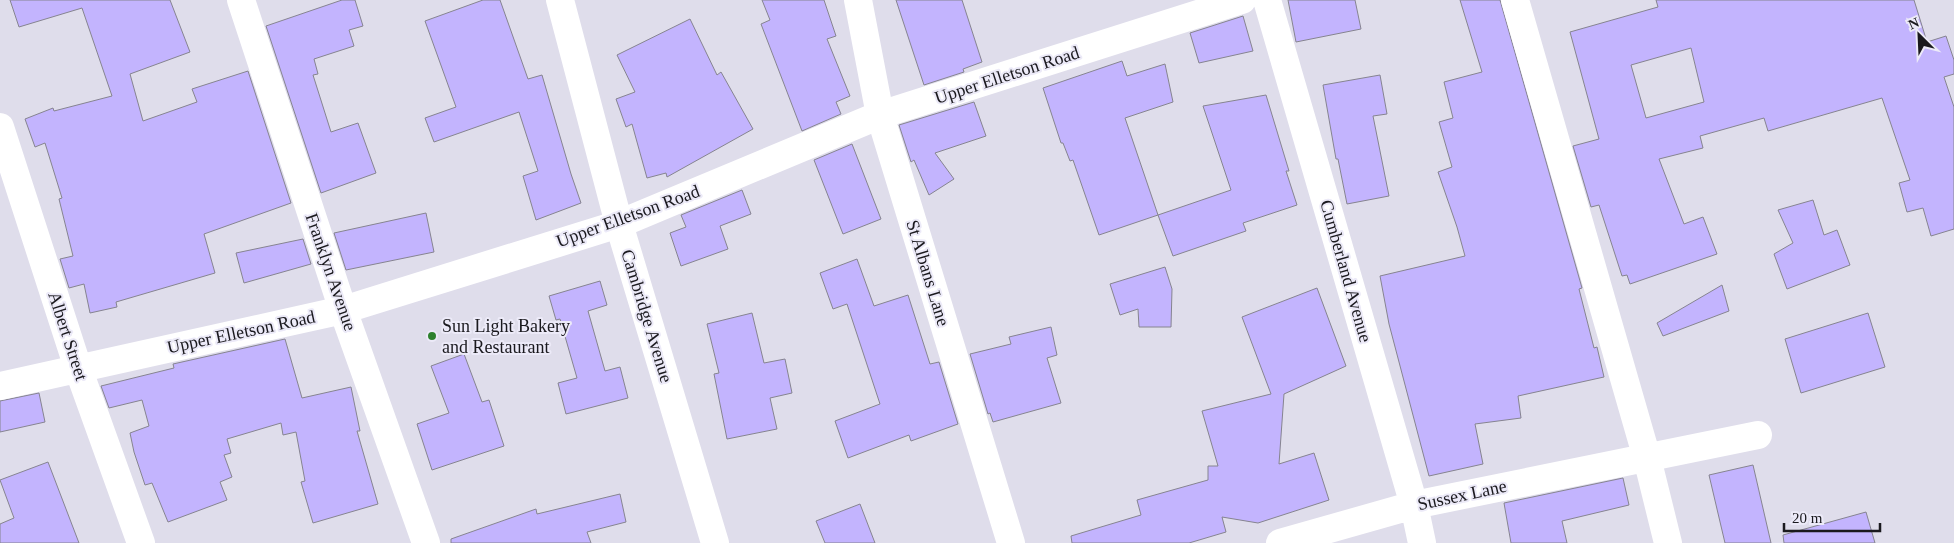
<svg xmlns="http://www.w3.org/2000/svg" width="1954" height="543" viewBox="0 0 1954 543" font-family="Georgia,serif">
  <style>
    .building { fill: #c3b4fe; stroke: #868490; fill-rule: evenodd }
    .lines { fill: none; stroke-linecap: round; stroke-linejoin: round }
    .minor { stroke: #fff; stroke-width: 28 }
    .poi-dot { fill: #2e812e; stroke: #eceaf8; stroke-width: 2 }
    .labels { text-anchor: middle; stroke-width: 4; stroke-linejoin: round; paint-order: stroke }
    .street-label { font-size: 18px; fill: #1a191e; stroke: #eceaf8 }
    .poi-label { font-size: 18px; fill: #1a191e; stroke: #eceaf8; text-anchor: start }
  </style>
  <rect width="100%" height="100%" fill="#dfddeb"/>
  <!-- building -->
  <path class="building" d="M 10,0 L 170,0 L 190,52 L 130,74 L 143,121 L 197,102 L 192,89 L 248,71 L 291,203 L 204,234 L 215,273 L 116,302 L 117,307 L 90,313 L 84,284 L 69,288 L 60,259 L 73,256 L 59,199 L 62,198 L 45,143 L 35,147 L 25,119 L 53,108 L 54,111 L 112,96 L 82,8 L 19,27 Z
    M 342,0 L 355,0 L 363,26 L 349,30 L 354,46 L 314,59 L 318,74 L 313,75 L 331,132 L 358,123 L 376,173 L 321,193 L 266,26 Z
    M 483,0 L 500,0 L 528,79 L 542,75 L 571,174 L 581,203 L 536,220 L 523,176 L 538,171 L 519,112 L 434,142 L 425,118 L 456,107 L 425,21 Z
    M 762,0 L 824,0 L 836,36 L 827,39 L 850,96 L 836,102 L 841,114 L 802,131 L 761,24 L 770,20 Z
    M 896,0 L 962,0 L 982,62 L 963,69 L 964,72 L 924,85 Z
    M 1288,0 L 1355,0 L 1361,29 L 1296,42 Z
    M 1460,0 L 1500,0 L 1582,288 L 1579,289 L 1594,348 L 1597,347 L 1604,377 L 1518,396 L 1521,418 L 1475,424 L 1483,464 L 1429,476 L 1389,324 L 1380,276 L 1465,256 L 1457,227 L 1438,172 L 1452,167 L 1439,122 L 1453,118 L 1444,82 L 1482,72 Z
    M 1656,0 L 1914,0 L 1927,42 L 1946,36 L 1954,60 L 1954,74 L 1944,77 L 1954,107 L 1954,229 L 1931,236 L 1923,208 L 1907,212 L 1899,183 L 1910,180 L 1882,98 L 1768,131 L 1764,118 L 1700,136 L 1703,148 L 1659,159 L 1684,224 L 1703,217 L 1717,254 L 1630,284 L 1627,275 L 1622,276 L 1599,205 L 1591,207 L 1573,146 L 1599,139 L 1570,32 L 1658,7 ZM 1691,48 L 1704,102 L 1646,118 L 1631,65 Z
    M 1243,16 L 1253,51 L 1199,63 L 1190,33 Z
    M 690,19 L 717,75 L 721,72 L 753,129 L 667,177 L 666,173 L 647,178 L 632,124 L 626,127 L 616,99 L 635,92 L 617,55 Z
    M 1122,61 L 1127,76 L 1165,64 L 1173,102 L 1125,118 L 1158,215 L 1099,235 L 1073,160 L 1070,161 L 1063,143 L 1061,143 L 1043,88 Z
    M 1380,75 L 1387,114 L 1373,116 L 1389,196 L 1347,204 L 1338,159 L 1336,159 L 1323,85 Z
    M 1266,95 L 1289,171 L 1286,171 L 1297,205 L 1243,223 L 1246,231 L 1173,256 L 1158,215 L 1231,190 L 1203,106 Z
    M 974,102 L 986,136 L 935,153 L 954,179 L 929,195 L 914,160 L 911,162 L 899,125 Z
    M 852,144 L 881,219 L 843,234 L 814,160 Z
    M 742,190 L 751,214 L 720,226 L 728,249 L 681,266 L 670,233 L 686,227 L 681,215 Z
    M 1813,200 L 1824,235 L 1837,230 L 1850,265 L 1787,289 L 1774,254 L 1793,243 L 1778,210 Z
    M 426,213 L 434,252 L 346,270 L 334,233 Z
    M 303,239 L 311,264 L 244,283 L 236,253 Z
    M 857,259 L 874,306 L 908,295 L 930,364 L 939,362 L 958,424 L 911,441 L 909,435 L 848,458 L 835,421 L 880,404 L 847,304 L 833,309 L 820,273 Z
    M 1165,267 L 1172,289 L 1171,327 L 1139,327 L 1138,309 L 1120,315 L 1110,284 Z
    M 600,281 L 607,305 L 588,311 L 605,371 L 620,367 L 628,398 L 566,414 L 558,383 L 577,378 L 560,319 L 556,320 L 549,296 Z
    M 1722,285 L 1729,311 L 1663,336 L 1657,323 Z
    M 1317,288 L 1346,366 L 1284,394 L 1279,464 L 1314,453 L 1329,500 L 1258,523 L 1222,517 L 1226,532 L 1189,543 L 1072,543 L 1071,536 L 1141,515 L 1137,500 L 1208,480 L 1208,466 L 1218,466 L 1202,411 L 1271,394 L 1242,317 Z
    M 752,313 L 764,363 L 785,359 L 792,393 L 770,398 L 777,429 L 727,439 L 714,374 L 719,373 L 707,324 Z
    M 1868,313 L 1885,367 L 1801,393 L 1785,339 Z
    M 1051,327 L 1057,355 L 1047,358 L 1061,403 L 993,422 L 990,413 L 988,414 L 970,354 L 1011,344 L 1009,337 Z
    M 285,339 L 302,398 L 351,387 L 360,431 L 357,431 L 378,504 L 313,523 L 301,482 L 305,481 L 296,432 L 283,435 L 281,423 L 227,439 L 231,453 L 224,455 L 232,477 L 220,482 L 227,500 L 168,522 L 152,483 L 145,485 L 134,452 L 130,433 L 149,426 L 142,400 L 109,408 L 101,386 L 174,368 L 173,364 Z
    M 464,354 L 482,402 L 489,400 L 504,446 L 432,470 L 417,424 L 449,413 L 431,366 Z
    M 39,393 L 45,422 L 0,432 L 0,401 Z
    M 48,462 L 79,543 L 0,543 L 0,524 L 14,518 L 0,480 Z
    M 1753,465 L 1771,543 L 1725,543 L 1709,475 Z
    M 1623,478 L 1629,505 L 1562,521 L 1567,543 L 1511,543 L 1504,503 Z
    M 620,494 L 626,522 L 587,532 L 591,543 L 451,543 L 451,539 L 536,509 L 537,514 Z
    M 860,504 L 875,543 L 825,543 L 816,521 Z
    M 1866,512 L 1875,543 L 1784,543 L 1783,535 Z"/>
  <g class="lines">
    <!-- minor -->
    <path class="minor" d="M 241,0 L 343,310 L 426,543
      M 560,0 L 619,224 L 715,543
      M 858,0 L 880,115 L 1011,543
      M 1267,0 L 1414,505 L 1422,543
      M 1515,0 L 1647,458 L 1668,543
      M 0,127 L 78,368 L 141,543
      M 0,386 L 343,310 L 619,224 L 880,115 L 1242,0
      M 1280,543 L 1414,505 L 1758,435"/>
  </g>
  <!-- markers -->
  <circle class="poi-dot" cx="432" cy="336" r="5"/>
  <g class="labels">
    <!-- street labels -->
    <g class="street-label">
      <text transform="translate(1007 75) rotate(-18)" y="6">Upper Elletson Road</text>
      <text transform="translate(628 216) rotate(-20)" y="6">Upper Elletson Road</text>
      <text transform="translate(1346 271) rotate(74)" y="6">Cumberland Avenue</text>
      <text transform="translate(331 272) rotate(71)" y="6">Franklyn Avenue</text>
      <text transform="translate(928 273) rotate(73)" y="6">St Albans Lane</text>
      <text transform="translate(647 316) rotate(73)" y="6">Cambridge Avenue</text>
      <text transform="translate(241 332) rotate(-12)" y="6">Upper Elletson Road</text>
      <text transform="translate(68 336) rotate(72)" y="6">Albert Street</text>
      <text transform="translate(1462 495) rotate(-12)" y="6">Sussex Lane</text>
    </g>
    <!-- poi labels -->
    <g class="poi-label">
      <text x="442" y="332">Sun Light Bakery<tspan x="442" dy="21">and Restaurant</tspan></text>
    </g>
  </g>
  <!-- north arrow -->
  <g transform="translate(1919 35) rotate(336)" stroke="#eceaf8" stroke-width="4" paint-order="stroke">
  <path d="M0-4L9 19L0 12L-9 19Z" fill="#1a191e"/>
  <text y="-8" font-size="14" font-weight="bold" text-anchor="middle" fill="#1a191e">N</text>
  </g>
  <!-- scale -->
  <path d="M1784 523v8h96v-8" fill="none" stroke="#1a191e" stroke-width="2.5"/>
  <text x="1792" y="523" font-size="15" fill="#1a191e" stroke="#eceaf8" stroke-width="4" paint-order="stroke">20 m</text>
</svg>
